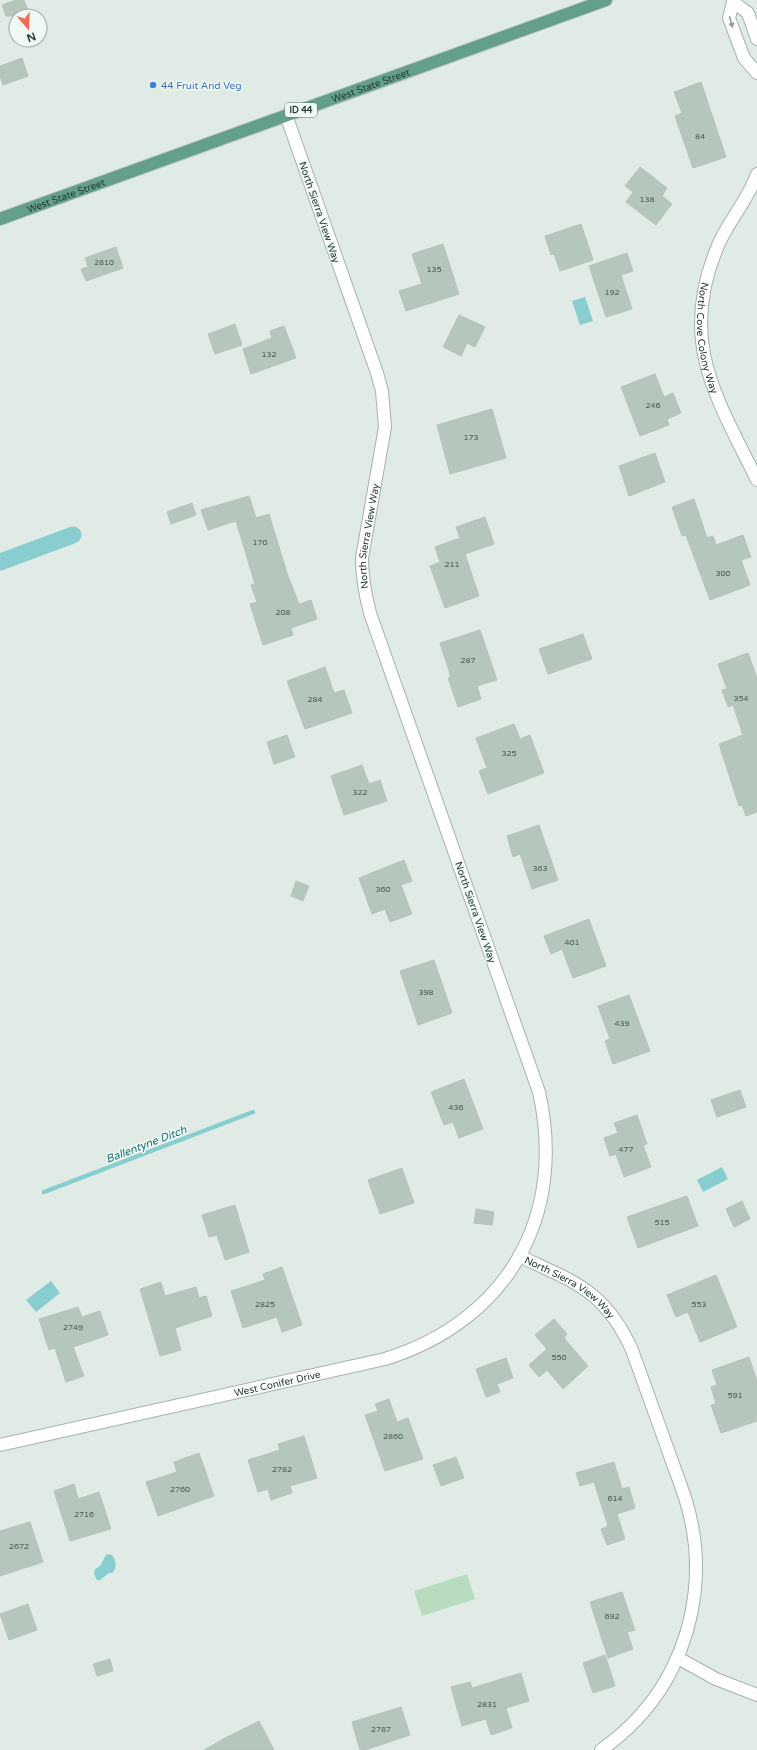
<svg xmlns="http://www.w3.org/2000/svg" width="757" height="1750" viewBox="0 0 757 1750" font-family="'Varela Round',sans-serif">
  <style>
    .green { fill: #b9dcbe }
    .water { fill: #88ced0 }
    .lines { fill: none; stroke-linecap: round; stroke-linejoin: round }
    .stream { stroke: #88ced0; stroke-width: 4.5 }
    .canal { stroke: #88ced0; stroke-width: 17 }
    .building { fill: #b5c6bd; stroke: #b3c4bb }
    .minor-casing { stroke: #a3b3ab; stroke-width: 14 }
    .primary-casing { stroke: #c1c8c5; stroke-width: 14 }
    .minor { stroke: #fff; stroke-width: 12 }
    .primary { stroke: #64a089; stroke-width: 12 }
    .oneway { fill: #909d98 }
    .shop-dot { fill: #3f7fe0; stroke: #f0f8f3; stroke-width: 1.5 }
    .labels { text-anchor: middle; stroke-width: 3; stroke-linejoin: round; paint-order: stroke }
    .number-label { font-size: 8px; fill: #465e54 }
    .shield { fill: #f0f8f3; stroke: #5f746b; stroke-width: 1 }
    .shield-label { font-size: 9px; font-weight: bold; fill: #213b31 }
    .shop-label { font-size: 10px; fill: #366cbe; stroke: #f0f8f3; text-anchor: start }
    .street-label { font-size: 10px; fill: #213b31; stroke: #f0f8f3 }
    .water-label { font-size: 11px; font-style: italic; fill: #1b7377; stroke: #f0f8f3 }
  </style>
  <rect width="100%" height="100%" fill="#e0ebe5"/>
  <!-- green -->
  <path class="green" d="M 467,1574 L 475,1599 L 422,1616 L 414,1591 Z"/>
  <!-- water -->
  <path class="water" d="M 585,297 L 593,321 L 580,325 L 572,301 Z
    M 722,1167 L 728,1179 L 703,1192 L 697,1180 Z
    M 51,1281 L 60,1293 L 36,1312 L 26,1300 Z
    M 110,1554 C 116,1557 118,1569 112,1573 L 109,1573 L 100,1580 L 97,1580 L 94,1574 L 95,1569 L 100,1566 L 106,1555 Z"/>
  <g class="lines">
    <!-- stream -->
    <path class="stream" d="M 44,1192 L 253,1112"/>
    <!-- canal -->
    <path class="canal" d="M 0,562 L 73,535"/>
  </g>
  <!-- building -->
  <path class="building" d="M 16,0 L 24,0 L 30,16 L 6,16 L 2,5 Z
    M 22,58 L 28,76 L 3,85 L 0,76 L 0,66 Z
    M 701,82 L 726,157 L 693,168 L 675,116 L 682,113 L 674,92 Z
    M 640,167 L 667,188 L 662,196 L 672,204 L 656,225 L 626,202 L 633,192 L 625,186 Z
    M 581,224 L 593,260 L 560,271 L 554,254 L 551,255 L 545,236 Z
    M 443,244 L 459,294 L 406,311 L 399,291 L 422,284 L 412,254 Z
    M 116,247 L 123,268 L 86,281 L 81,269 L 88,267 L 85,258 Z
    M 627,253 L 633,271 L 621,275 L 632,309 L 606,317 L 589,266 Z
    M 459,315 L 485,327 L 475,347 L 467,343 L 461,356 L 443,347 Z
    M 235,324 L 242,345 L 215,354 L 208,334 Z
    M 284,326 L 296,358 L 251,374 L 243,349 L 272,338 L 270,331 Z
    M 655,374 L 664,397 L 673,393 L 681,413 L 667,419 L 669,425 L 640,436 L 621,387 Z
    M 492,409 L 506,458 L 450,474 L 437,425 Z
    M 655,453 L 665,482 L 629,496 L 619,466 Z
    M 249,496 L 256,518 L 269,514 L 287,573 L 299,604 L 311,600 L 317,619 L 291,628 L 293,635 L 263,645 L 250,604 L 257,602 L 251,585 L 255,584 L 236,521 L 208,530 L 201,510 Z
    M 694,499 L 707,538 L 713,536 L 716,545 L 743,535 L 751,557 L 741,560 L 750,585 L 710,600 L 686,535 L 682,536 L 672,507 Z
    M 192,503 L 196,515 L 171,524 L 167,512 Z
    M 485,517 L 494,544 L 465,554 L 479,596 L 445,608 L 430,566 L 440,562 L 435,547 L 460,538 L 456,527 Z
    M 480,630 L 497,680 L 477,686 L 481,699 L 458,707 L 448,678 L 451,677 L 440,643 Z
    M 583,634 L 592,659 L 548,674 L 539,649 Z
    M 748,653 L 757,678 L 757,812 L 746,816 L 742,805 L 739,806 L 719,744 L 743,735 L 733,705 L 728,707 L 722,690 L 727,689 L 718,664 Z
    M 325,667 L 334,693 L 344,690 L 352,713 L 305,729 L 287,681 Z
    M 514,724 L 520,739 L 530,735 L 544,773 L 488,794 L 479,771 L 487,768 L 476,738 Z
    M 287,735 L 295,757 L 274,764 L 267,742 Z
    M 362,765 L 369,784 L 380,780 L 387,801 L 344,815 L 331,776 Z
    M 539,825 L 558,880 L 532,889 L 520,854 L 513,857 L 507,836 Z
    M 404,860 L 412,881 L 401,885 L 412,914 L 390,922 L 385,909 L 372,914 L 359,878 Z
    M 296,881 L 309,886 L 303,901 L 291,896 Z
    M 589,919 L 606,966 L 573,978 L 562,949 L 551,954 L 544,936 Z
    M 434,960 L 452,1013 L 418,1025 L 400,971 Z
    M 629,995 L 650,1051 L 613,1064 L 605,1041 L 610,1039 L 598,1006 Z
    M 464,1079 L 483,1129 L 459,1138 L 453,1122 L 444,1125 L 431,1092 Z
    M 740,1090 L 746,1107 L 717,1117 L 711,1100 Z
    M 637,1115 L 647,1144 L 643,1145 L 651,1167 L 624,1177 L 616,1154 L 610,1156 L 604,1138 L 618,1133 L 614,1123 Z
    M 402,1168 L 414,1203 L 380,1214 L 368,1180 Z
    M 687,1196 L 698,1226 L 638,1248 L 627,1217 Z
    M 742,1201 L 750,1219 L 734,1227 L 726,1209 Z
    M 235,1205 L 249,1252 L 225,1260 L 217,1235 L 209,1237 L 202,1215 Z
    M 476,1209 L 494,1212 L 492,1225 L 474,1223 Z
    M 282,1267 L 302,1325 L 282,1332 L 277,1317 L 243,1328 L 231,1291 L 265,1280 L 263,1274 Z
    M 716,1275 L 737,1327 L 700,1342 L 688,1312 L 676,1317 L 667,1295 Z
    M 161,1282 L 165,1296 L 196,1287 L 199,1298 L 206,1296 L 212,1316 L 175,1328 L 181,1350 L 160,1356 L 140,1289 Z
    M 78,1307 L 82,1317 L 100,1311 L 108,1335 L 73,1347 L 84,1376 L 66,1382 L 55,1348 L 49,1350 L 39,1319 Z
    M 554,1319 L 567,1334 L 564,1338 L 588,1366 L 563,1389 L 547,1370 L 539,1377 L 529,1365 L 547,1349 L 535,1335 Z
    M 749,1357 L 757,1381 L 757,1421 L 721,1433 L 711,1405 L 716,1404 L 711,1387 L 717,1385 L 712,1370 Z
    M 506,1358 L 513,1378 L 497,1384 L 500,1392 L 486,1397 L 476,1369 Z
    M 389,1399 L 397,1422 L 408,1418 L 423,1459 L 385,1471 L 365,1415 L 378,1411 L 375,1404 Z
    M 304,1436 L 317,1478 L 290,1486 L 292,1493 L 271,1500 L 268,1489 L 258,1492 L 248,1460 L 280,1450 L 278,1444 Z
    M 199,1453 L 214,1496 L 158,1516 L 146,1482 L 177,1472 L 174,1462 Z
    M 456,1457 L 464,1478 L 441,1486 L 433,1465 Z
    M 614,1462 L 622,1489 L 629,1487 L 635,1508 L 617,1514 L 625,1539 L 607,1545 L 601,1529 L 608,1526 L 594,1482 L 580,1486 L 576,1473 Z
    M 74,1484 L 78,1499 L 99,1492 L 111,1529 L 70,1541 L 54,1491 Z
    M 30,1522 L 43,1562 L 0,1576 L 0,1531 Z
    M 622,1592 L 635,1630 L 627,1632 L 633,1649 L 608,1658 L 590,1602 Z
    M 28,1604 L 37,1630 L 9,1640 L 0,1614 Z
    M 605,1655 L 615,1686 L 593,1693 L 583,1663 Z
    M 110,1659 L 113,1671 L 97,1676 L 93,1664 Z
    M 521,1673 L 529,1701 L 506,1708 L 512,1728 L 491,1735 L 486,1719 L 462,1726 L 451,1687 L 470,1682 L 472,1688 Z
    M 401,1707 L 410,1735 L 365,1750 L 360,1750 L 352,1722 Z
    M 259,1721 L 274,1750 L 204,1750 L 225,1738 Z"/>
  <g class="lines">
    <defs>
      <g id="minor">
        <path d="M 757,39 L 748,13 L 733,2 L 729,18 L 744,58 L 757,73"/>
        <path id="s1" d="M 757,174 C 748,201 727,222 717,248 C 678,342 717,398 757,480"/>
        <path id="s2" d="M 519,1256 C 574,1282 605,1290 632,1350 C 644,1383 656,1416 668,1450 C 675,1471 685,1493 690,1516 C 702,1567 696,1621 672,1669 C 656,1701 631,1729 601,1750"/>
        <path id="s3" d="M 0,1445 L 385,1359 C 507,1321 567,1217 539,1092 L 370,613 C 365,594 362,577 362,558 L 385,427 L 382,391 L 377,373 L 286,115"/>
        <path d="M 678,1658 L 716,1679 L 757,1695"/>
      </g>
      <g id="primary">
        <path id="s4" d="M 0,219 L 606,0"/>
      </g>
    </defs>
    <!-- minor casing -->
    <use href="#minor" class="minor-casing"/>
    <!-- primary casing -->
    <use href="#primary" class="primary-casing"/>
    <!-- minor -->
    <use href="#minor" class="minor"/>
    <!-- primary -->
    <use href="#primary" class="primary"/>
  </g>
  <!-- one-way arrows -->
  <defs><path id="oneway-solid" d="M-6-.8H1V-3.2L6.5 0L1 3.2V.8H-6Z"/></defs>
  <use class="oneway" href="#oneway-solid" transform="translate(731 22) rotate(75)"/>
  <!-- markers -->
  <circle class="shop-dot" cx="153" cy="85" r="4"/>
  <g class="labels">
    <!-- number labels -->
    <g class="number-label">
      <text x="700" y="139">84</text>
      <text x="647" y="202">138</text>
      <text x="104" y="265">2810</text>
      <text x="434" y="272">135</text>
      <text x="612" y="295">192</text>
      <text x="269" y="357">132</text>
      <text x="653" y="408">246</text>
      <text x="471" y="440">173</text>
      <text x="260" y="545">170</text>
      <text x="452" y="567">211</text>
      <text x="723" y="576">300</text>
      <text x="283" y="615">208</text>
      <text x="468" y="663">287</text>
      <text x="741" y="701">354</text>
      <text x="315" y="702">284</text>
      <text x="509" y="756">325</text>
      <text x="360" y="795">322</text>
      <text x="540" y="871">363</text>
      <text x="383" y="892">360</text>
      <text x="572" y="945">401</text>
      <text x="426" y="995">398</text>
      <text x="622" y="1026">439</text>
      <text x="456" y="1110">436</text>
      <text x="626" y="1152">477</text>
      <text x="662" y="1225">515</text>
      <text x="265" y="1307">2825</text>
      <text x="699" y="1307">553</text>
      <text x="73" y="1330">2749</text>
      <text x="559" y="1360">550</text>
      <text x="735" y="1398">591</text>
      <text x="393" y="1439">2860</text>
      <text x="282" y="1472">2782</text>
      <text x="180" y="1492">2760</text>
      <text x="615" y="1501">614</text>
      <text x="84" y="1517">2716</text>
      <text x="19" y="1549">2672</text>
      <text x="612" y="1619">692</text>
      <text x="487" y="1707">2831</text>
      <text x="381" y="1732">2787</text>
    </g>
    <!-- shield labels -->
    <rect class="shield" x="285" y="103" width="32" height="14" rx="3"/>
    <g class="shield-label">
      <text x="301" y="113">ID 44</text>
    </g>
    <!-- shop labels -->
    <g class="shop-label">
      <text x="161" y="89">44 Fruit And Veg</text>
    </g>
    <!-- street labels -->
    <g class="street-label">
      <text dy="4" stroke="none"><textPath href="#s4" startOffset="394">West State Street</textPath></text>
      <text dy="4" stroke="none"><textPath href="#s4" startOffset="70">West State Street</textPath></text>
      <text transform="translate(320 212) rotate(71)" y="4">North Sierra View Way</text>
      <text dy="4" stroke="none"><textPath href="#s1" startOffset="177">North Cove Colony Way</textPath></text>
      <text dy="4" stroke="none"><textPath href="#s3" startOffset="1323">North Sierra View Way</textPath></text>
      <text transform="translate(476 912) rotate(71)" y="4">North Sierra View Way</text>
      <text dy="4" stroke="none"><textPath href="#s2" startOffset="60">North Sierra View Way</textPath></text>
      <text dy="4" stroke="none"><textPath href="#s3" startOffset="284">West Conifer Drive</textPath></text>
    </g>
    <!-- water labels -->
    <g class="water-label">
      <text transform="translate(146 1144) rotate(-21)" y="4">Ballentyne Ditch</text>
    </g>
  </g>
  <!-- north arrow -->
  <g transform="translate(28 28) rotate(161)"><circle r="19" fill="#f0f8f3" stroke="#9daca5"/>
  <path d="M0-3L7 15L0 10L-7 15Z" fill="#f16a58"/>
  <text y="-6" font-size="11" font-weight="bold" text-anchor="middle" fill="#213b31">N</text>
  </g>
</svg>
